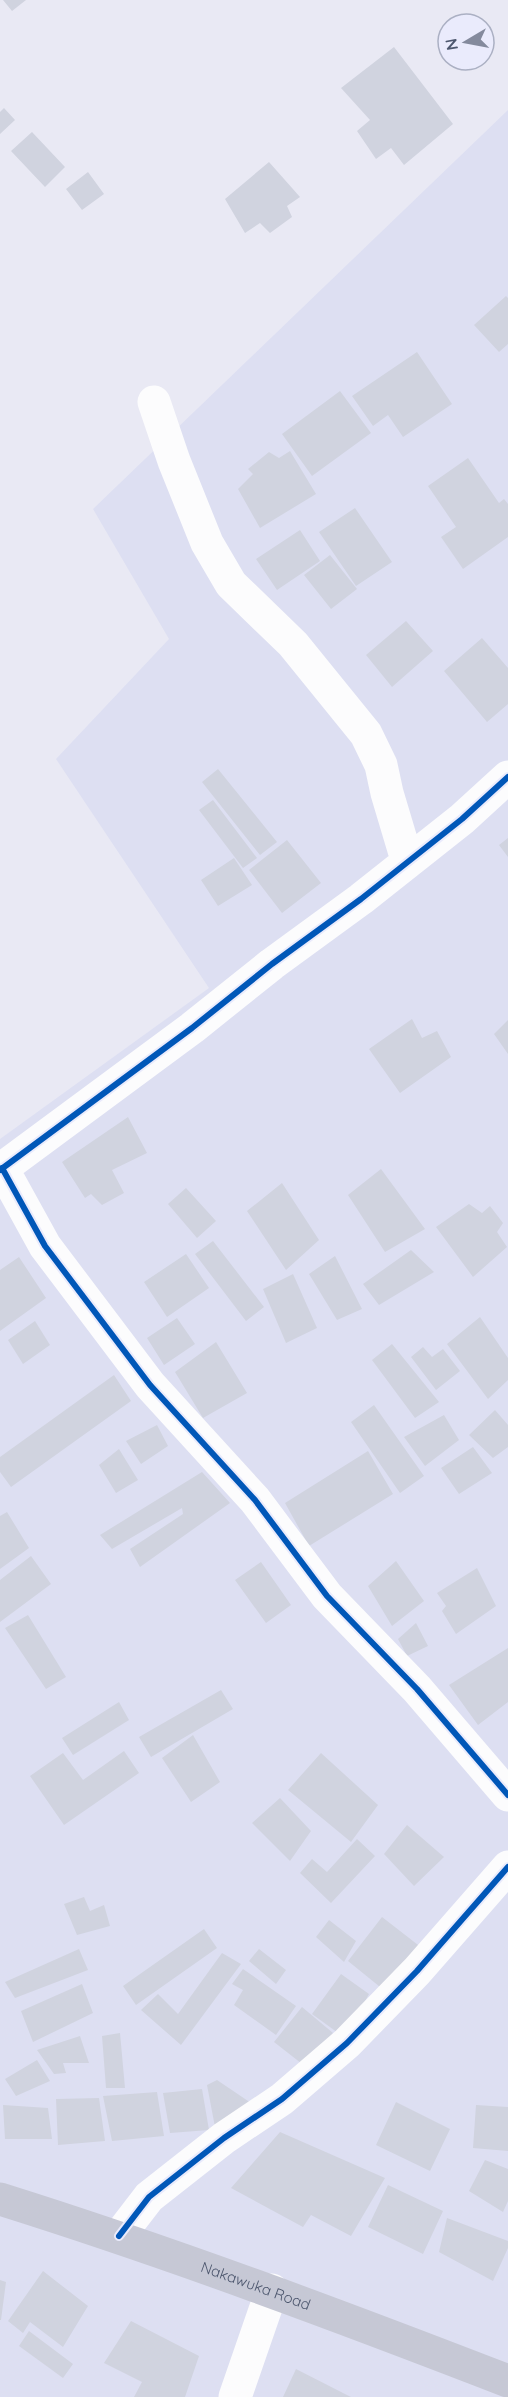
<svg xmlns="http://www.w3.org/2000/svg" width="508" height="2397" viewBox="0 0 508 2397" font-family="Quicksand,sans-serif">
  <style>
    .residential { fill: #dddff2 }
    .building { fill: #d0d3df }
    .lines { fill: none; stroke-linecap: round; stroke-linejoin: round }
    .minor { stroke: #fcfcfd; stroke-width: 33 }
    .major { stroke: #c6c8d5; stroke-width: 33 }
    .cycleway-casing { stroke: #eaebfc; stroke-width: 10 }
    .cycleway { stroke: #0057b8; stroke-width: 6 }
    .labels { text-anchor: middle; stroke-width: 4.5; stroke-linejoin: round; paint-order: stroke }
    .street-label { font-size: 15px; fill: #4d576e; stroke: #eaebfc }
  </style>
  <rect width="100%" height="100%" fill="#e9e9f4"/>
  <!-- residential -->
  <path class="residential" d="M 508,110 L 508,2397 L 0,2397 L 0,1139 L 209,988 L 56,759 L 169,639 L 93,509 Z"/>
  <!-- building -->
  <path class="building" d="M 3,0 L 26,0 L 12,11 Z
    M 394,47 L 453,124 L 404,165 L 391,148 L 376,159 L 357,131 L 370,120 L 341,88 Z
    M 4,108 L 15,120 L 0,134 L 0,112 Z
    M 32,132 L 65,167 L 45,187 L 11,151 Z
    M 269,162 L 300,197 L 287,206 L 292,217 L 270,233 L 260,223 L 245,233 L 225,199 Z
    M 88,172 L 104,194 L 82,210 L 66,189 Z
    M 506,296 L 508,298 L 508,344 L 499,352 L 474,325 Z
    M 417,352 L 452,404 L 403,437 L 388,415 L 373,426 L 352,396 Z
    M 340,391 L 371,433 L 312,476 L 282,434 Z
    M 290,451 L 316,494 L 260,528 L 238,489 L 253,474 L 248,469 L 269,452 L 279,458 Z
    M 468,458 L 499,503 L 504,499 L 508,504 L 508,537 L 463,569 L 441,537 L 456,527 L 428,486 Z
    M 355,508 L 392,562 L 356,586 L 319,532 Z
    M 300,530 L 320,561 L 277,590 L 256,559 Z
    M 330,555 L 357,589 L 331,609 L 304,575 Z
    M 406,621 L 433,651 L 392,687 L 366,655 Z
    M 482,638 L 508,668 L 508,704 L 487,722 L 444,671 Z
    M 218,769 L 277,842 L 260,855 L 202,782 Z
    M 213,800 L 257,858 L 243,868 L 199,810 Z
    M 508,838 L 508,857 L 499,845 Z
    M 287,840 L 321,883 L 282,913 L 249,870 Z
    M 234,858 L 252,885 L 218,906 L 201,880 Z
    M 412,1019 L 422,1038 L 437,1031 L 451,1057 L 400,1093 L 369,1049 Z
    M 508,1020 L 508,1054 L 494,1034 Z
    M 128,1117 L 147,1153 L 112,1170 L 124,1193 L 102,1205 L 91,1194 L 85,1198 L 62,1162 Z
    M 381,1169 L 425,1229 L 385,1252 L 348,1195 Z
    M 282,1183 L 319,1240 L 286,1270 L 247,1211 Z
    M 186,1188 L 216,1221 L 197,1238 L 168,1204 Z
    M 469,1204 L 482,1213 L 490,1206 L 503,1223 L 497,1232 L 507,1247 L 473,1277 L 436,1227 Z
    M 213,1241 L 264,1307 L 246,1321 L 195,1254 Z
    M 411,1250 L 434,1272 L 379,1305 L 363,1284 Z
    M 186,1254 L 209,1288 L 167,1317 L 144,1282 Z
    M 335,1256 L 362,1309 L 337,1320 L 309,1274 Z
    M 19,1257 L 46,1298 L 0,1331 L 0,1270 Z
    M 293,1274 L 317,1328 L 286,1343 L 263,1289 Z
    M 480,1317 L 508,1358 L 508,1380 L 488,1399 L 447,1344 Z
    M 177,1318 L 195,1344 L 164,1365 L 147,1338 Z
    M 35,1321 L 50,1345 L 23,1364 L 8,1340 Z
    M 216,1342 L 247,1393 L 203,1418 L 175,1372 Z
    M 392,1344 L 439,1402 L 415,1418 L 372,1360 Z
    M 423,1347 L 432,1357 L 443,1349 L 460,1371 L 436,1390 L 411,1357 Z
    M 114,1375 L 131,1401 L 11,1487 L 0,1472 L 0,1457 Z
    M 374,1405 L 424,1476 L 400,1493 L 351,1422 Z
    M 495,1410 L 508,1425 L 508,1447 L 493,1458 L 469,1435 Z
    M 444,1415 L 459,1440 L 425,1466 L 404,1437 Z
    M 157,1425 L 168,1446 L 141,1464 L 126,1441 Z
    M 473,1447 L 492,1473 L 459,1494 L 441,1468 Z
    M 119,1449 L 138,1480 L 116,1493 L 99,1465 Z
    M 368,1451 L 393,1494 L 309,1546 L 285,1503 Z
    M 202,1472 L 230,1503 L 140,1567 L 130,1549 L 183,1514 L 182,1508 L 112,1549 L 100,1535 Z
    M 7,1512 L 29,1548 L 0,1569 L 0,1516 Z
    M 31,1556 L 51,1584 L 0,1622 L 0,1580 Z
    M 396,1561 L 424,1601 L 392,1626 L 368,1586 Z
    M 261,1562 L 291,1605 L 266,1623 L 235,1580 Z
    M 477,1568 L 496,1606 L 456,1634 L 442,1611 L 446,1606 L 437,1593 Z
    M 28,1615 L 66,1677 L 46,1689 L 5,1628 Z
    M 416,1623 L 428,1646 L 407,1656 L 398,1639 Z
    M 508,1648 L 508,1702 L 478,1725 L 449,1685 Z
    M 221,1690 L 233,1709 L 151,1757 L 139,1737 Z
    M 119,1702 L 129,1720 L 73,1755 L 62,1738 Z
    M 193,1735 L 220,1782 L 191,1802 L 162,1758 Z
    M 124,1751 L 139,1773 L 64,1825 L 30,1776 L 63,1753 L 83,1780 Z
    M 321,1753 L 378,1805 L 351,1842 L 288,1790 Z
    M 280,1798 L 311,1831 L 290,1861 L 252,1823 Z
    M 407,1825 L 444,1857 L 414,1886 L 384,1854 Z
    M 357,1839 L 375,1856 L 331,1903 L 300,1873 L 312,1859 L 327,1872 Z
    M 84,1897 L 90,1911 L 104,1905 L 110,1926 L 77,1935 L 64,1904 Z
    M 382,1917 L 422,1948 L 385,1991 L 348,1961 Z
    M 329,1920 L 356,1941 L 344,1962 L 316,1937 Z
    M 204,1929 L 217,1948 L 136,2005 L 123,1986 Z
    M 79,1949 L 88,1970 L 15,1998 L 5,1982 Z
    M 259,1949 L 286,1970 L 276,1984 L 249,1961 Z
    M 222,1953 L 241,1964 L 181,2045 L 141,2010 L 158,1994 L 178,2014 Z
    M 243,1969 L 296,2006 L 276,2035 L 234,2005 L 243,1990 L 232,1984 Z
    M 341,1974 L 369,1994 L 345,2038 L 312,2014 Z
    M 82,1984 L 93,2013 L 33,2042 L 21,2011 Z
    M 302,2007 L 333,2033 L 306,2067 L 274,2042 Z
    M 120,2033 L 125,2088 L 106,2088 L 102,2036 Z
    M 80,2036 L 89,2063 L 63,2063 L 66,2073 L 54,2074 L 37,2050 Z
    M 37,2060 L 50,2081 L 16,2096 L 5,2079 Z
    M 217,2080 L 251,2103 L 215,2127 L 207,2085 Z
    M 202,2089 L 209,2130 L 170,2133 L 163,2093 Z
    M 157,2092 L 164,2136 L 112,2141 L 103,2096 Z
    M 99,2098 L 105,2141 L 58,2145 L 56,2099 Z
    M 396,2102 L 450,2129 L 430,2171 L 376,2145 Z
    M 3,2105 L 48,2108 L 52,2139 L 5,2139 Z
    M 476,2105 L 508,2107 L 508,2151 L 473,2148 Z
    M 280,2132 L 385,2178 L 351,2236 L 311,2215 L 303,2227 L 231,2188 Z
    M 485,2160 L 508,2169 L 508,2201 L 503,2212 L 469,2191 Z
    M 388,2185 L 443,2211 L 423,2254 L 368,2227 Z
    M 447,2218 L 508,2241 L 508,2248 L 493,2281 L 439,2252 Z
    M 43,2271 L 88,2306 L 63,2347 L 30,2322 L 23,2333 L 8,2321 Z
    M 0,2280 L 6,2282 L 1,2320 L 0,2320 Z
    M 131,2321 L 199,2356 L 185,2397 L 134,2397 L 142,2382 L 104,2363 Z
    M 29,2331 L 73,2364 L 63,2378 L 19,2346 Z
    M 296,2369 L 343,2393 L 351,2397 L 283,2397 Z"/>
  <g class="lines">
    <!-- minor -->
    <path class="minor" d="M 154,402 L 174,461 L 207,543 L 231,584 L 293,644 L 366,734 L 381,765 L 387,793 L 407,860
      M 2,1168 L 45,1246 L 150,1385 L 255,1500 L 327,1596 L 417,1689 L 508,1795
      M 0,1170 L 192,1028 L 272,964 L 361,899 L 462,819 L 508,777
      M 119,2236 L 149,2197 L 224,2138 L 282,2099 L 347,2043 L 417,1971 L 508,1867
      M 235,2397 L 272,2290"/>
    <!-- major -->
    <path class="major" id="s1" d="M 0,2199 C 172,2253 340,2316 508,2381"/>
    <defs>
      <path id="cycleway" d="M 2,1168 L 45,1246 L 150,1385 L 255,1500 L 327,1596 L 417,1689 L 508,1795
        M 0,1170 L 192,1028 L 272,964 L 361,899 L 462,819 L 508,777
        M 119,2236 L 149,2197 L 224,2138 L 282,2099 L 347,2043 L 417,1971 L 508,1867"/>
    </defs>
    <!-- cycleway casing -->
    <use href="#cycleway" class="cycleway-casing"/>
    <!-- cycleway -->
    <use href="#cycleway" class="cycleway"/>
  </g>
  <g class="labels">
    <!-- street labels -->
    <g class="street-label">
      <text dy="5" stroke="none"><textPath href="#s1" startOffset="270">Nakawuka Road</textPath></text>
    </g>
  </g>
  <!-- north arrow -->
  <g transform="translate(466 42) rotate(260)"><circle r="28" fill="#eaebfc" stroke="#abb0c3" stroke-width="1.5"/>
  <path d="M0-4.5L10 22L0 15L-10 22Z" fill="#848a9d"/>
  <text y="-9" font-size="16" font-weight="bold" text-anchor="middle" fill="#4d576e">N</text>
  </g>
</svg>
